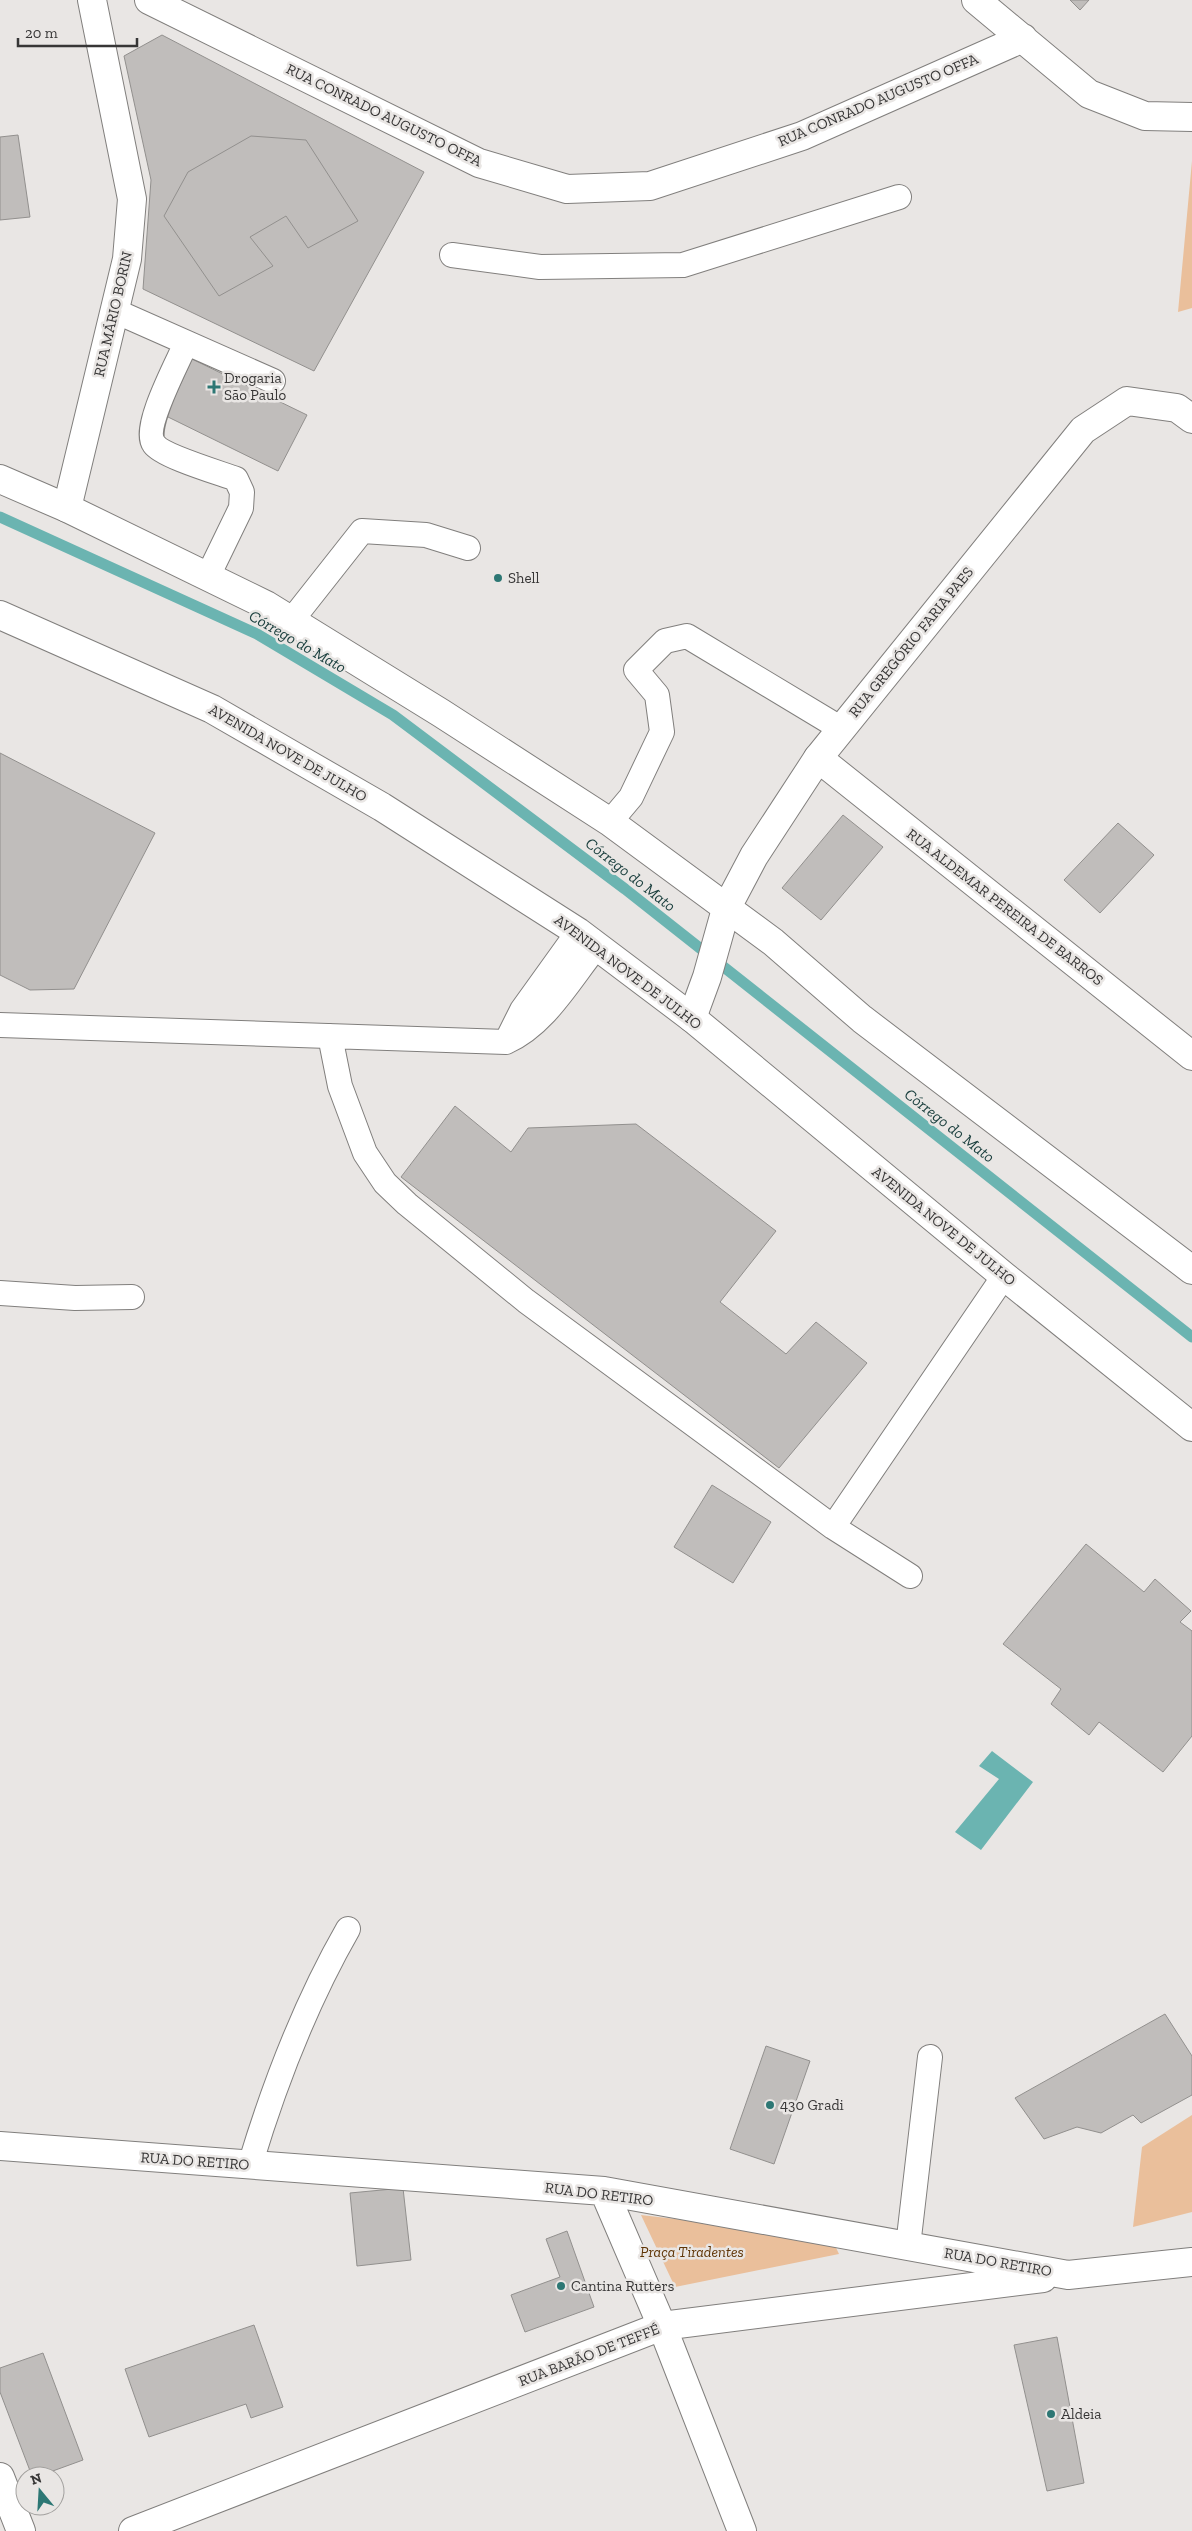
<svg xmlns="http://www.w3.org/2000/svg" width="1192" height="2531" viewBox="0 0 1192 2531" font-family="'Zilla Slab',serif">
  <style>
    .green { fill: #eabf9b }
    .water { fill: #6bb4b1 }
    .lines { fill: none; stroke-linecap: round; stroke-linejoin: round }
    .stream { stroke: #6bb4b1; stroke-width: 11 }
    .building { fill: #c0bdbb; stroke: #92908e }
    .lane-casing { stroke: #817f7d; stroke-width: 26 }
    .street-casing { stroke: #817f7d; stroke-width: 30 }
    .secondary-casing { stroke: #817f7d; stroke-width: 30 }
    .primary-casing { stroke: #817f7d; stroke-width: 30 }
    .lane { stroke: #fff; stroke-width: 24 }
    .street { stroke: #fff; stroke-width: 28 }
    .secondary { stroke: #fff; stroke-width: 28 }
    .primary { stroke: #fff; stroke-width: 28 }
    .poi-dot { fill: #2d7774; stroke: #e9e6e4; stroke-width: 2 }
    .labels { text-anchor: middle; stroke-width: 5; stroke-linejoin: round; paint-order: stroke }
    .street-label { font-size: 15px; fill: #373636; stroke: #e9e6e4 }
    .poi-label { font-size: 15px; fill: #373636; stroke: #e9e6e4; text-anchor: start }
    .park-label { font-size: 15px; font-style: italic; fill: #5f3405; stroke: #e9e6e4 }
    .water-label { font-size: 16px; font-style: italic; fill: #1c403f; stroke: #e9e6e4 }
  </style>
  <rect width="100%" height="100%" fill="#e9e6e4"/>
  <!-- green -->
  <path class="green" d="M 1192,161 L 1192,308 L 1178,312 Z
    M 1192,2115 L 1192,2212 L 1133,2227 L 1142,2147 Z
    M 641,2215 L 831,2237 L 839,2254 L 675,2287 Z"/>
  <!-- water -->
  <path class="water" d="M 992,1751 L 1033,1782 L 981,1850 L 955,1832 L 999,1779 L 979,1766 Z"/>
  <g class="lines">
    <!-- stream -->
    <path class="stream" d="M 0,517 L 257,634 L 393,715 L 625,889 L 1192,1337"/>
  </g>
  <!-- building -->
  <path class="building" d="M 1070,0 L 1089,0 L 1080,10 Z
    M 162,35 L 424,172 L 314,371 L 143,289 L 151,180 L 124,56 Z
    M 18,135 L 30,217 L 0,220 L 0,137 Z
    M 251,136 L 306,140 L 358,221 L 308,248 L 286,216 L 250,237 L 273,266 L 219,296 L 164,216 L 188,172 Z
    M 192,359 L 307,415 L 278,471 L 166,416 Z
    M 0,753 L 155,833 L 74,989 L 30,990 L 0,975 Z
    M 843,815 L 883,847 L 821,920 L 782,888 Z
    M 1118,823 L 1154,855 L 1100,913 L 1064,880 Z
    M 455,1106 L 511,1152 L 528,1128 L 636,1124 L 776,1231 L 720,1302 L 786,1354 L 816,1322 L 867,1363 L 779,1468 L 401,1177 Z
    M 712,1485 L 771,1522 L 733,1583 L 674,1547 Z
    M 1086,1544 L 1144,1592 L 1155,1579 L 1191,1611 L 1180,1622 L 1192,1631 L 1192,1736 L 1163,1772 L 1099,1722 L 1089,1735 L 1051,1704 L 1061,1689 L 1003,1644 Z
    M 1165,2014 L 1192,2056 L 1192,2095 L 1141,2123 L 1133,2115 L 1101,2133 L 1077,2127 L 1044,2139 L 1015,2098 Z
    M 766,2046 L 810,2061 L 774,2164 L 730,2149 Z
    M 403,2188 L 411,2260 L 357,2266 L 350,2193 Z
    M 567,2231 L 594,2307 L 525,2332 L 511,2295 L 560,2277 L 546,2239 Z
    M 254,2325 L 283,2407 L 251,2418 L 246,2404 L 149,2437 L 125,2369 Z
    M 1057,2337 L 1084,2483 L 1047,2491 L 1014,2345 Z
    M 43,2353 L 83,2460 L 39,2476 L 32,2476 L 0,2392 L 0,2368 Z"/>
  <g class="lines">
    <defs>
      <path id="lane" d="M 452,255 L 540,267 L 683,265 L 899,197
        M 115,311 L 273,381
        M 186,343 C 178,362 142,428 154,444 C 162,456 220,473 236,479 L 242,492 L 241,508 L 208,576
        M 291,621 L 362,531 L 426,535 L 468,548
        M 610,822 L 631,797 L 662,732 L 657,695 L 636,670 L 665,641 L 687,636 L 840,728
        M 0,1025 L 506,1042 C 546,1024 570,979 597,946
        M 330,1036 L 340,1086 L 365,1153 L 385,1183 L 407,1204 L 526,1301 L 833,1527 L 910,1576
        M 506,1042 L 522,1010 L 578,932
        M 0,1293 L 75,1298 L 132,1297
        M 833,1527 L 1004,1276
        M 250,2165 C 275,2082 305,2004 348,1929
        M 908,2246 L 930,2057"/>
      <path id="street" d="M 67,508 L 127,259 L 132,199 L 92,0
        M 818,758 L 1083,430 L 1127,401 L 1177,408 L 1192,419
        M 0,2477 L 21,2531"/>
      <path id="secondary" d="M 149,0 L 479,163 L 567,189 L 650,186 L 802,136 L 1023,38
        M 976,0 L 1089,94 L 1145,116 L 1192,117
        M 692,1018 L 707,977 L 726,909 L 754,856 L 818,758 L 1192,1056
        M 0,2146 L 604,2191 L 1068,2275 L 1192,2262
        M 604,2191 L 662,2326 L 742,2531
        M 133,2531 L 662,2326 L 1043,2278"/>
      <path id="primary" d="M 0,479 L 67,508 L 266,605 L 441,713 L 610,822 L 773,942 L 862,1019 L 1192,1270
        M 0,615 L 212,709 L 382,807 L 578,932 L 692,1018 L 1004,1276 L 1192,1427"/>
    </defs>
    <!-- lane casing -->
    <use href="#lane" class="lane-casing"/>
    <!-- street casing -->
    <use href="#street" class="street-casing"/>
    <!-- secondary casing -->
    <use href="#secondary" class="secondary-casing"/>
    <!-- primary casing -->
    <use href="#primary" class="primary-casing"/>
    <!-- lane -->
    <use href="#lane" class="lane"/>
    <!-- street -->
    <use href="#street" class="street"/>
    <!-- secondary -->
    <use href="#secondary" class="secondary"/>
    <!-- primary -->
    <use href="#primary" class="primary"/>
  </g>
  <!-- markers -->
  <g class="poi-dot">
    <path d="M211.5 379.5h5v5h5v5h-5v5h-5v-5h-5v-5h5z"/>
    <circle cx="498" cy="578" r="5"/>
    <circle cx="770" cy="2105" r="5"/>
    <circle cx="561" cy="2286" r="5"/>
    <circle cx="1051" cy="2414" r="5"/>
  </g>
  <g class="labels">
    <!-- street labels -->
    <g class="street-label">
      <text transform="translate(878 100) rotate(-23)" y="5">RUA CONRADO AUGUSTO OFFA</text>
      <text transform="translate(384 115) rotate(26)" y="5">RUA CONRADO AUGUSTO OFFA</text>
      <text transform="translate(113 314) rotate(-77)" y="5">RUA MÁRIO BORIN</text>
      <text transform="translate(911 642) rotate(-51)" y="5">RUA GREGÓRIO FARIA PAES</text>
      <text transform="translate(288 753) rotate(30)" y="5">AVENIDA NOVE DE JULHO</text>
      <text transform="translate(1005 907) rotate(38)" y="5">RUA ALDEMAR PEREIRA DE BARROS</text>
      <text transform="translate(628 972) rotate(37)" y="5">AVENIDA NOVE DE JULHO</text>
      <text transform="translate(944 1226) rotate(39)" y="5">AVENIDA NOVE DE JULHO</text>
      <text transform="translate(195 2161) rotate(4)" y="5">RUA DO RETIRO</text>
      <text transform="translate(599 2194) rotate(7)" y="5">RUA DO RETIRO</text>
      <text transform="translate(998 2262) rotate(10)" y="5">RUA DO RETIRO</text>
      <text transform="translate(589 2355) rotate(-21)" y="5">RUA BARÃO DE TEFFÉ</text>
    </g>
    <!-- poi labels -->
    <g class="poi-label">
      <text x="224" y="383">Drogaria<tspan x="224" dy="17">São Paulo</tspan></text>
      <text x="508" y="583">Shell</text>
      <text x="780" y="2110">430 Gradi</text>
      <text x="571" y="2291">Cantina Rutters</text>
      <text x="1061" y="2419">Aldeia</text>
    </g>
    <!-- park labels -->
    <g class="park-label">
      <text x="692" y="2257">Praça Tiradentes</text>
    </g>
    <!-- water labels -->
    <g class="water-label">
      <text transform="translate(298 641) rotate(30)" y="6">Córrego do Mato</text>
      <text transform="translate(631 874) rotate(38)" y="6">Córrego do Mato</text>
      <text transform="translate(950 1125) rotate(38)" y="6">Córrego do Mato</text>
    </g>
  </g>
  <!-- north arrow -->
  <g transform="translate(40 2491) rotate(342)"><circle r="24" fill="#e9e6e4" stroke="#a2a09e"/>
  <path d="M0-4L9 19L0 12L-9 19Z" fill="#2d7774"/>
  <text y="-8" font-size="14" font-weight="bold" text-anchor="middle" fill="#373636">N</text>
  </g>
  <!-- scale -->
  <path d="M18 38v8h119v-8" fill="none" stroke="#373636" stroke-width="2.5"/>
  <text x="25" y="38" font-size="15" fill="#373636" stroke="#e9e6e4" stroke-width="4" paint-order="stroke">20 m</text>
</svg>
